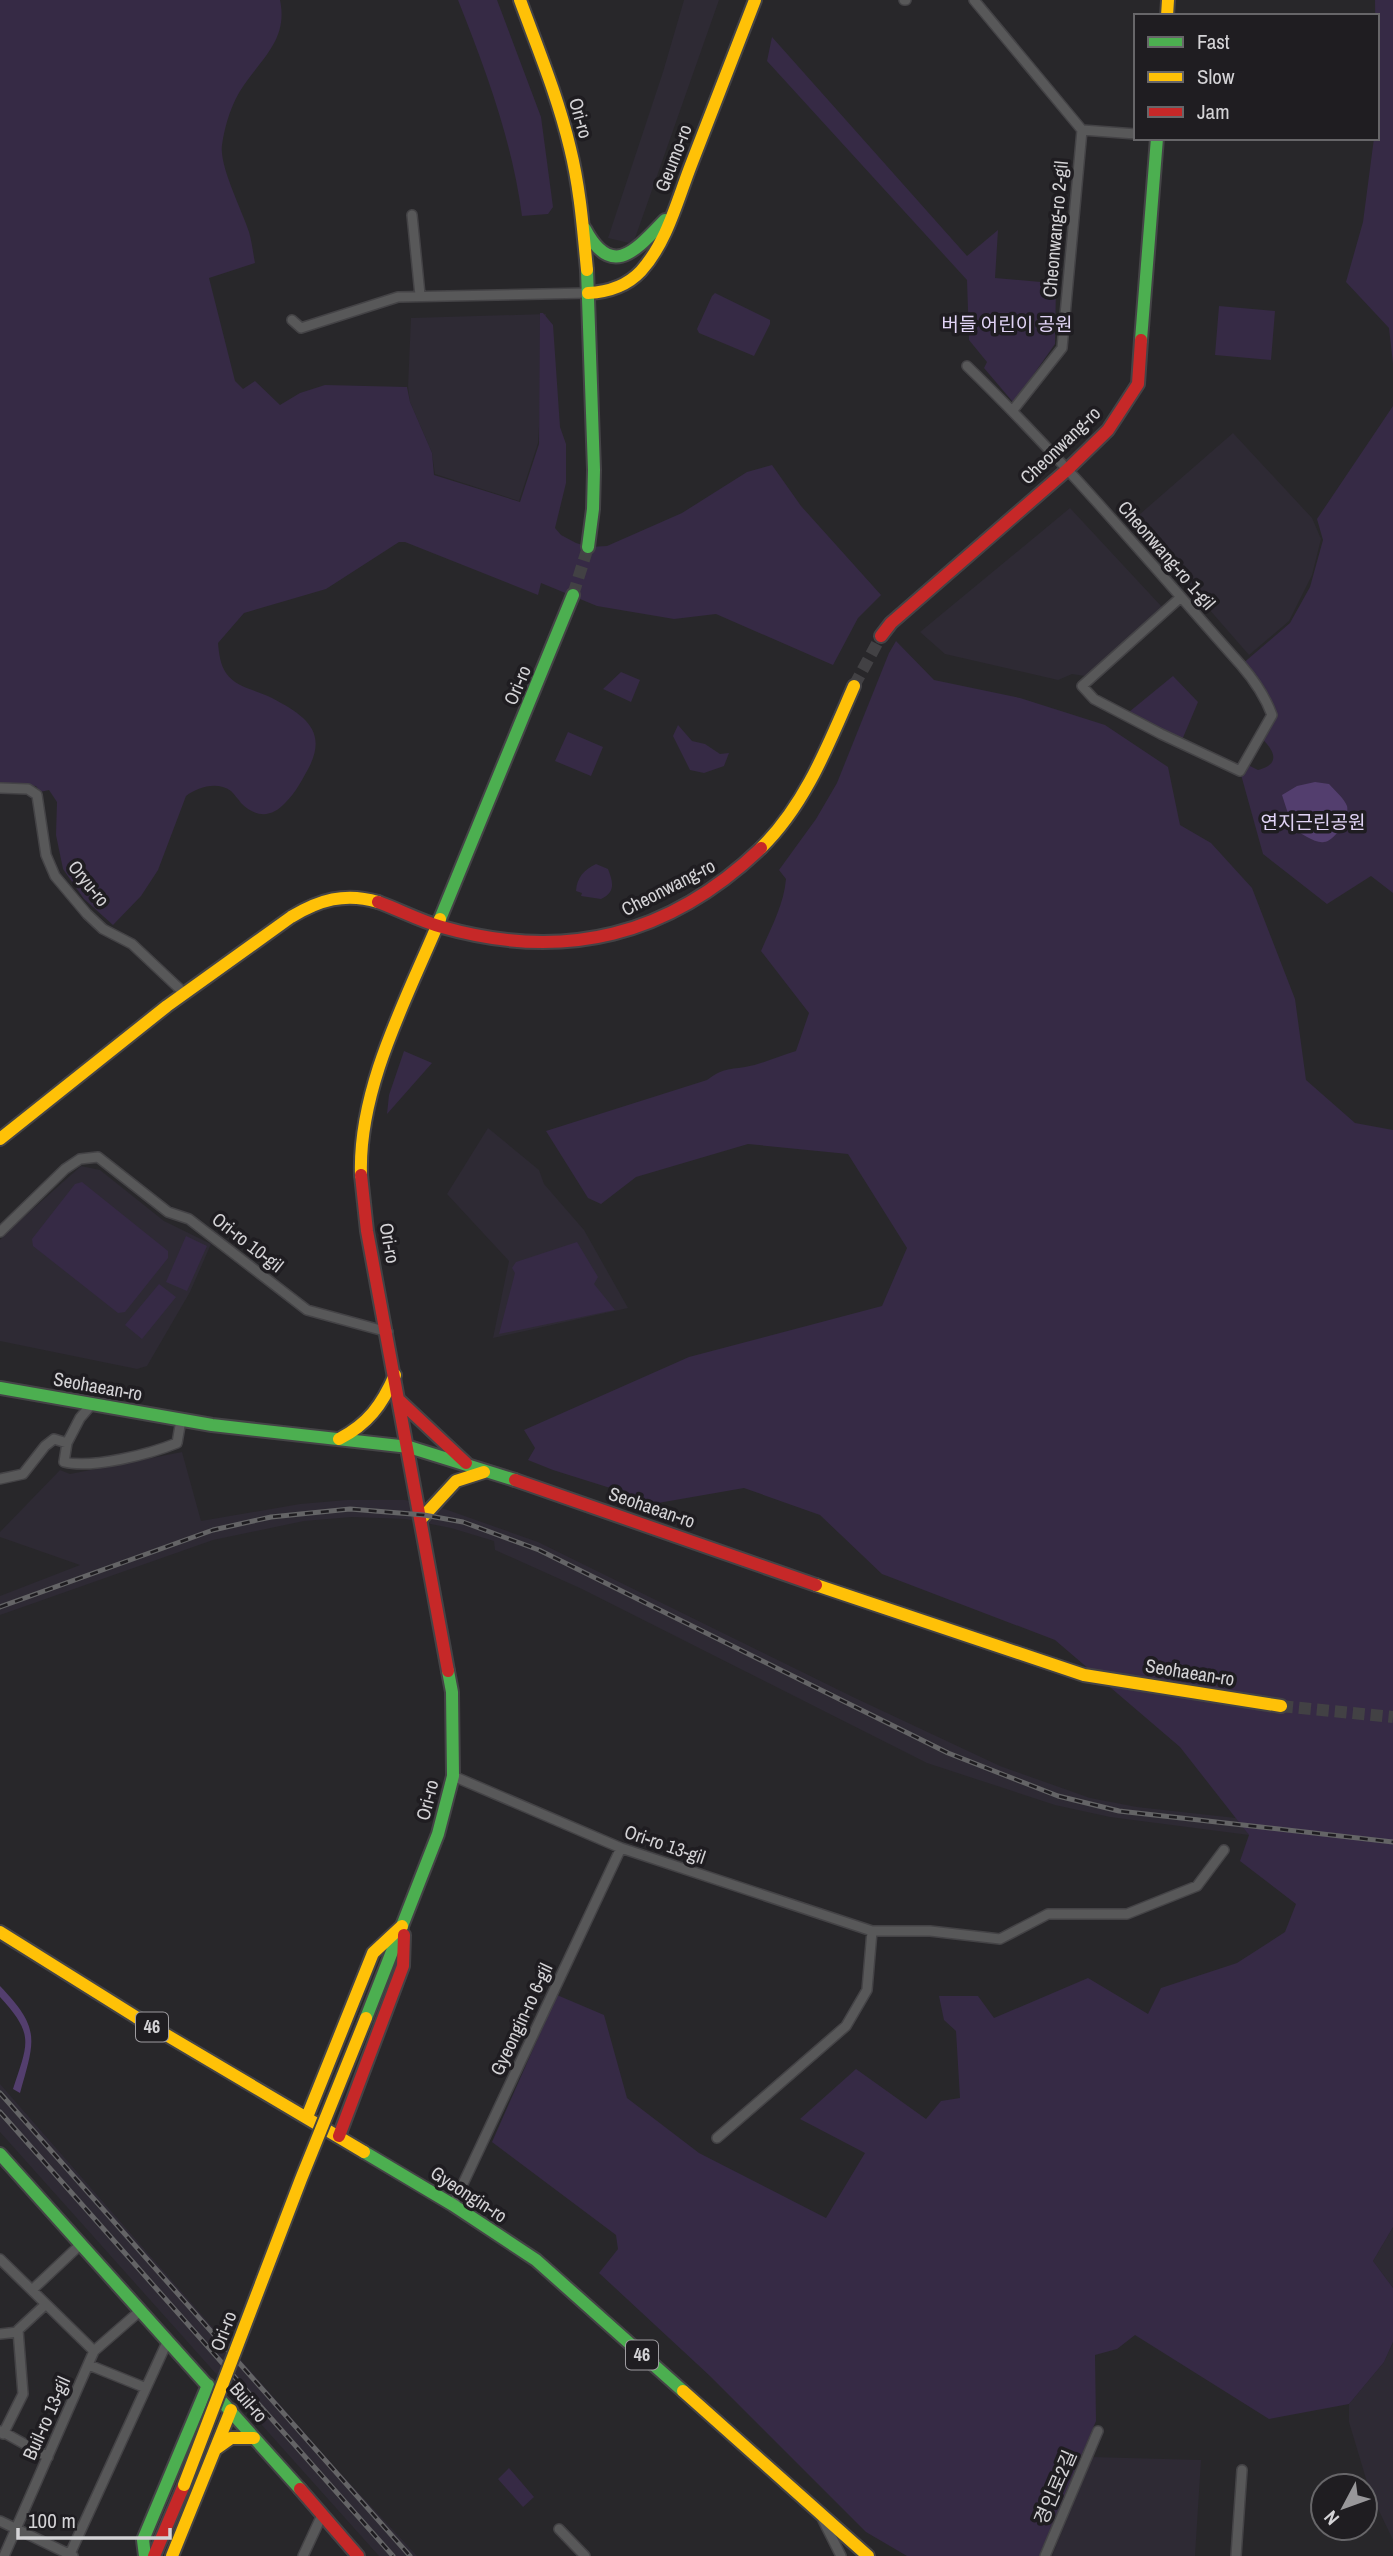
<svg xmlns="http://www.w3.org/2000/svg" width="1393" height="2556" viewBox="0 0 1393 2556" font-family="'Archivo Narrow','Noto Sans KR',sans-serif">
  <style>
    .built { fill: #2e2a34 }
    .green { fill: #362a45 }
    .water { fill: #533e6e }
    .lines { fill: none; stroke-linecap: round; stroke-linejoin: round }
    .secondary-tunnel { stroke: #424144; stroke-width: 12; stroke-dasharray: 12 6; stroke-linecap: butt }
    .street-casing { stroke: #444346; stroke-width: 12 }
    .fast-casing { stroke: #444346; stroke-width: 16 }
    .slow-casing { stroke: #444346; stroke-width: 16 }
    .jam-casing { stroke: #444346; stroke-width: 16 }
    .street { stroke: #585859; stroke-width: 9 }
    .fast { stroke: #4caf50; stroke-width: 12 }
    .slow { stroke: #ffc107; stroke-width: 12 }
    .jam { stroke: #c62828; stroke-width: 12 }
    .rail-casing { stroke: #646466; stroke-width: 5 }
    .rail { stroke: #1f1d21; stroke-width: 2.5; stroke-dasharray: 8; stroke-linecap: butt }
    .slow-bridge-casing { stroke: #444346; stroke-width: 16; stroke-linecap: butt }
    .slow-bridge { stroke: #ffc107; stroke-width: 12 }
    .labels { text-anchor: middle; stroke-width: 7; stroke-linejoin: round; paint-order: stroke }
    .shield { fill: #1f1d21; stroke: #9e9ca0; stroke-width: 2 }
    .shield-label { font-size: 18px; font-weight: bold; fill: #d4d3d6 }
    .street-label { font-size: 19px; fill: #d4d3d6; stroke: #1f1d21 }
    .park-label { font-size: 19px; fill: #e1d4f6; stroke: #1f1d21 }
  </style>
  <rect width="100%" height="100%" fill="#28272a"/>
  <!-- built -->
  <path class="built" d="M 684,0 L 719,0 L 633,244 L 608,238 L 663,72 Z
    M 546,314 L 538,443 L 519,501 L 435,474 L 432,453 L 410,402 L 408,387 L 411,318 Z
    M 1233,433 L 1312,518 L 1321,539 L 1312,575 L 1289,621 L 1249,655 L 1132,521 Z
    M 1070,508 L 1162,607 L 1085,676 L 1072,674 L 1058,680 L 945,654 L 920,632 Z
    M 488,1128 L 539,1170 L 544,1184 L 584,1230 L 628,1308 L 493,1338 L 509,1261 L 447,1194 Z
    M 81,1166 L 100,1170 L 164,1221 L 211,1244 L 190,1292 L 147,1366 L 137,1369 L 0,1341 L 0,1240 L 7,1232 Z
    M 182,1452 L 201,1521 L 300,1504 L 347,1500 L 405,1500 L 442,1508 L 538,1542 L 855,1698 L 1000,1766 L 1090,1798 L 1137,1807 L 1236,1818 L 1249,1835 L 1110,1817 L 1055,1805 L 927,1763 L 582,1589 L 495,1550 L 494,1541 L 451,1528 L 405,1519 L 352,1517 L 304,1521 L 213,1540 L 0,1615 L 0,1596 L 80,1565 L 0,1537 L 0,1532 L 60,1470 L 70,1474 Z
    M 0,2084 L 332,2464 L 417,2556 L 379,2556 L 0,2132 Z
    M 1393,2227 L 1393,2288 L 1373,2261 Z
    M 1393,2342 L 1393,2540 L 1370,2492 L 1349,2422 L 1349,2404 L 1384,2362 Z
    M 1092,2457 L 1201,2460 L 1195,2556 L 1052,2556 Z"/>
  <!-- green -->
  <path class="green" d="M 0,0 L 280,0 C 288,38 264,56 244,85 C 232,102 225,124 222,145 C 219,166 242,210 249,232 C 252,242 253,253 255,263 L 209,278 L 235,381 L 243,389 L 255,381 L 280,405 L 300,393 L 325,385 L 407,387 L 410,402 L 432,453 L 434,475 L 520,502 L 539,444 L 540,313 L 543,313 L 553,325 L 560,427 L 566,444 L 566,483 L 555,528 L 561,535 L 576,543 L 589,547 L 607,546 L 682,513 L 747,472 L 772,465 L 801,506 L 881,595 L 858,618 L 833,665 L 716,614 L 674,619 L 597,606 L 541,583 L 538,595 L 405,542 L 399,542 L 326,589 L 244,613 L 218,643 C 219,653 220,664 226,673 C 236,688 257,690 272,698 C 306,716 329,732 307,771 C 301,782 295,793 286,802 C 272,818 256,818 241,803 C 238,799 234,794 231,791 C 217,781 198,787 186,796 L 158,870 L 141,896 L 113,925 L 84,899 L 63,869 L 56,835 L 57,802 L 49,790 L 40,792 L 36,786 L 0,785 Z
    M 458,0 L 497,0 L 541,117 L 553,207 L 548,214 L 522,216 C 512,140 486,71 458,0 Z
    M 1375,0 L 1393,0 L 1393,364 L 1389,328 L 1346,282 L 1363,222 L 1374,138 L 1377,138 Z
    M 772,37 L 967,256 L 998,230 L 995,278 L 1052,283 L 1056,285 L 1055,344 L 1015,401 L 1012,401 L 984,368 L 987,362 L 969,340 L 967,280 L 767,61 Z
    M 715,293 L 770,320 L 770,324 L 754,356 L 699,333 L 697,329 L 712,296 Z
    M 1219,306 L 1275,311 L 1271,360 L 1215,355 Z
    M 1393,406 L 1393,893 L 1371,876 L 1327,904 L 1263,854 L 1240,771 L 1244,763 L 1258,770 C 1283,764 1273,748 1259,736 L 1272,715 L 1241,665 L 1290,623 L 1310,587 L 1323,540 L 1317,519 Z
    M 896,641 L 934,680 L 1020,698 L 1105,725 L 1168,767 L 1180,825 L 1211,843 L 1252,888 L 1295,999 L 1306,1080 L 1355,1123 L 1393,1130 L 1393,2227 L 1373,2261 L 1393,2288 L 1393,2342 L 1384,2362 L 1349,2404 L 1269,2419 L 1135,2335 L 1117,2349 L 1095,2355 L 1096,2421 L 1039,2556 L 907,2556 L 866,2532 L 710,2376 L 599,2273 L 618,2249 L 616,2235 L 492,2142 L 557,1995 L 604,2015 L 627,2098 L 699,2153 L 826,2218 L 865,2153 L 800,2119 L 856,2069 L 926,2119 L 941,2101 L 960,2098 L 956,2031 L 944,2020 L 939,1996 L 978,1996 L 994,2018 L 1088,1978 L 1148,2014 L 1161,1988 L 1237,1963 L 1285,1932 L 1296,1904 L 1240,1861 L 1249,1835 L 1180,1747 L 1055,1640 L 882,1574 L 820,1515 L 744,1488 L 658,1503 L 553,1470 L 528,1460 L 535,1448 L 524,1430 L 689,1357 L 882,1306 L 907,1248 L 848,1154 L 748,1144 L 636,1177 L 601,1204 L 588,1198 L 546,1131 L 707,1080 C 724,1068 726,1070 745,1067 C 762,1064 779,1056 796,1051 L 809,1013 L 761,951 C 771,928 784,904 786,879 L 779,870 L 816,819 L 837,783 L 889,653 Z
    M 621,672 L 640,680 L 631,702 L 603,689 Z
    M 1173,676 L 1198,702 L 1182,740 L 1129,712 Z
    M 678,725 L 692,741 L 705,744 L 720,754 L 729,753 L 724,766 L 704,773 L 690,770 L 673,736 Z
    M 568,732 L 603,747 L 591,776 L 555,761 Z
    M 596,864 L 608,869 C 613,882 616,892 601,899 L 581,896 L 582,893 L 576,891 C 577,877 584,870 596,864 Z
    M 404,1051 L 432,1063 L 387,1114 L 389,1095 Z
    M 82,1182 L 168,1251 L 168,1258 L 125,1312 L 118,1313 L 33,1246 L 32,1239 L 75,1184 Z
    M 186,1236 L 207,1246 L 187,1291 L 166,1282 Z
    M 577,1242 L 598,1277 L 594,1284 L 615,1310 L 499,1334 L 515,1273 L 512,1268 L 516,1262 Z
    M 159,1284 L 176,1297 L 142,1339 L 125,1325 Z
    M 509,2468 L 534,2497 L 523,2507 L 498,2479 Z"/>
  <!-- water -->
  <path class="water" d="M 1315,782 L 1329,784 C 1334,790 1344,798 1347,806 C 1350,817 1335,841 1324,842 C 1316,844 1301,833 1293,829 L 1282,795 L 1297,786 Z
    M 0,1986 C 41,2029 35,2039 20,2093 L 13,2089 C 28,2043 35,2035 0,1997 Z"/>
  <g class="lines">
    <!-- secondary-tunnel -->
    <path class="secondary-tunnel" d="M 573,595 L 588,547
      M 854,686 L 881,636
      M 1281,1706 L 1393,1717"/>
    <defs>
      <path id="street" d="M 904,0 L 906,0
        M 974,0 L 1082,130
        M 412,215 L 420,295
        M 292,320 L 301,328 L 398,297 L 588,293
        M 967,366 C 1064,460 1151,564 1241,665 C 1254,680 1265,696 1272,715 L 1240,771 L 1161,734 L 1094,699 L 1082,686 L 1181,597
        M 1013,410 L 1062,348 L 1082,130 L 1136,134
        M 0,788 L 28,789 L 37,795 L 46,855 L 55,876 L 87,914 L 103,929 L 132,944 L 184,993
        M 0,1232 L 65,1169 L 80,1159 L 98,1157 L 168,1212 L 189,1219 L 307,1310 L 388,1332
        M 67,1443 L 64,1462 C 92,1469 150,1454 177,1443 L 181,1420
        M 0,1479 L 23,1474 L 45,1446 L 54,1439 L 67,1443 L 80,1418 L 92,1404
        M 453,1776 L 621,1848 L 872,1931 L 930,1931 L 1000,1939 L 1048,1914 L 1127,1914 L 1197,1886 L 1224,1850
        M 717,2138 L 846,2026 L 867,1990 L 872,1931
        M 453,2205 L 621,1848
        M 0,2259 L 94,2351
        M 32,2290 L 81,2244
        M 0,2334 L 18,2332
        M 89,2365 L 146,2388
        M 1,2431 L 48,2457
        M 3,2434 L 23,2394 L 18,2330 L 46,2304
        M 823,2520 L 841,2556
        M 0,2521 L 73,2556
        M 559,2529 L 585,2556
        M 4,2556 L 94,2351 L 141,2310
        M 69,2556 L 168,2340
        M 303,2556 L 322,2515
        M 1045,2556 L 1098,2431
        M 1236,2556 L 1242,2470"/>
      <path id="fast" d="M 585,229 C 612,280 636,250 665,220
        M 587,270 L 594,470 L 593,509 L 588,547
        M 1141,340 L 1157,138
        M 440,919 L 573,595
        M 0,1388 L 212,1425 L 409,1447 L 515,1480
        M 366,2018 L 438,1834 L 453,1776 L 452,1692 L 448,1671
        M 364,2152 L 453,2205 L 536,2260 L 683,2391
        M 0,2154 L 300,2489
        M 145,2556 L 143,2540 L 208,2385"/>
      <path id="slow" d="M 520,0 C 538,49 558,97 570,148 C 580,188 583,229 587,270
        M 1167,16 L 1168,0
        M 588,293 C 608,292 627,286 641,271 C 667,242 677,201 691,165 C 712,110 734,55 755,0
        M 761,848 C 806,804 829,743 854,686
        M 0,1139 L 167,1006 L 291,917 C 319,900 345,892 378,902
        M 361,1175 C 358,1088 407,998 440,919
        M 339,1439 C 368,1424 382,1405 395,1375
        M 422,1518 L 456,1481 L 484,1472
        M 816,1585 L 1084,1675 L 1281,1706
        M 0,1932 L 136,2017 L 364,2152
        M 307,2117 L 373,1953 L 402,1926
        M 683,2391 L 868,2556
        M 217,2448 L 231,2438 L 254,2438
        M 172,2556 L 231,2410"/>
      <path id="jam" d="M 881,636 L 891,623 L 1068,469 L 1108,430 L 1138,384 L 1141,340
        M 378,902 C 400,910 420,921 442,927 C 565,962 669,936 761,848
        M 361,1175 L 367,1231 L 448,1671
        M 400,1401 L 466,1463
        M 515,1480 L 816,1585
        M 339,2136 L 403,1966 L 404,1935
        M 300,2489 L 358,2556
        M 154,2556 L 184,2485"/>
    </defs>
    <!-- street casing -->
    <use href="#street" class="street-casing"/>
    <!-- fast casing -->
    <use href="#fast" class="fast-casing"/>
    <!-- slow casing -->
    <use href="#slow" class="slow-casing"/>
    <!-- jam casing -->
    <use href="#jam" class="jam-casing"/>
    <!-- street -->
    <use href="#street" class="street"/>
    <!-- fast -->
    <use href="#fast" class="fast"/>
    <!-- slow -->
    <use href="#slow" class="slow"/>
    <!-- jam -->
    <use href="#jam" class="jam"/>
    <defs>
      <path id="rail" d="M 0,1607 L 213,1530 L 271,1517 L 350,1509 L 424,1515 L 463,1522 L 539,1550 L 948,1753 L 1058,1796 L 1119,1811 L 1393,1842
        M 0,2093 L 410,2556
        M 0,2112 L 393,2556"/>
    </defs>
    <!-- rail casing -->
    <use href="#rail" class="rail-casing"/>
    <!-- rail -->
    <use href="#rail" class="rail"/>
    <defs>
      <path id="slow-bridge" d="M 184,2485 L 301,2179 L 366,2018"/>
    </defs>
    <!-- slow-bridge casing -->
    <use href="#slow-bridge" class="slow-bridge-casing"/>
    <!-- slow-bridge -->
    <use href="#slow-bridge" class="slow-bridge"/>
  </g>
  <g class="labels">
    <!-- shield labels -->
    <g class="shield">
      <rect x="136" y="2012.5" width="32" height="29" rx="5"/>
      <rect x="626" y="2340.5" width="32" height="29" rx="5"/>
    </g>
    <g class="shield-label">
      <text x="152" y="2033">46</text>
      <text x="642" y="2361">46</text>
    </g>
    <!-- street labels -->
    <g class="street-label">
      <text transform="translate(581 118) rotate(74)" y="7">Ori-ro</text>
      <text transform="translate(673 158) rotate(-69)" y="7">Geumo-ro</text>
      <text transform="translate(1055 229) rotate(-85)" y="7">Cheonwang-ro 2-gil</text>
      <text transform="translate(1060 445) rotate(-44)" y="7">Cheonwang-ro</text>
      <text transform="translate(1167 555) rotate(49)" y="7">Cheonwang-ro 1-gil</text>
      <text transform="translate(517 685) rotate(-67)" y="7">Ori-ro</text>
      <text transform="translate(89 883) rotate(51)" y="7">Oryu-ro</text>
      <text transform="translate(668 887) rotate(-27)" y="7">Cheonwang-ro</text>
      <text transform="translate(248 1242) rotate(38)" y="7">Ori-ro 10-gil</text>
      <text transform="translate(390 1243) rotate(80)" y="7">Ori-ro</text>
      <text transform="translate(98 1386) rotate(10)" y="7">Seohaean-ro</text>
      <text transform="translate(652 1507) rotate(19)" y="7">Seohaean-ro</text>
      <text transform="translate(1190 1672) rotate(9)" y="7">Seohaean-ro</text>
      <text transform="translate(427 1800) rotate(-76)" y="7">Ori-ro</text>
      <text transform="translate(665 1844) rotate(19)" y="7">Ori-ro 13-gil</text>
      <text transform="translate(521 2019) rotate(-65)" y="7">Gyeongin-ro 6-gil</text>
      <text transform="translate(469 2194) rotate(33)" y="7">Gyeongin-ro</text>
      <text transform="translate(223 2331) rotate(-69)" y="7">Ori-ro</text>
      <text transform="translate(249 2402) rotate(49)" y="7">Buil-ro</text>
      <text transform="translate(46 2418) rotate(-66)" y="7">Buil-ro 13-gil</text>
      <text transform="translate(1055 2487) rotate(-67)" y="7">경인로2길</text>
    </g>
    <!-- park labels -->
    <g class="park-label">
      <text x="1007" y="331">버들 어린이 공원</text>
      <text x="1313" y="829">연지근린공원</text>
    </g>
  </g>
  <!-- legend -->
  <rect x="1134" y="14" width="245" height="126" fill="#1f1d21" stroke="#676669" stroke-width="2"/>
  <rect x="1148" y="37" width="35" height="10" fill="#4caf50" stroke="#676669" stroke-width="2"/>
  <text x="1197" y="49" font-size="21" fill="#d4d3d6">Fast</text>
  <rect x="1148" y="72" width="35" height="10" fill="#ffc107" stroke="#676669" stroke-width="2"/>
  <text x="1197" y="84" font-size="21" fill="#d4d3d6">Slow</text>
  <rect x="1148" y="107" width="35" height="10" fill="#c62828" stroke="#676669" stroke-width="2"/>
  <text x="1197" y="119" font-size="21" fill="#d4d3d6">Jam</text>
  <!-- north arrow -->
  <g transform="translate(1344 2507) rotate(229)"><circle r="33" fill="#1f1d21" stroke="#676669" stroke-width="2"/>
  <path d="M0-5L12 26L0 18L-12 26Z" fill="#98979a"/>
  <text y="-10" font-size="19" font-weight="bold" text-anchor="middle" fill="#d4d3d6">N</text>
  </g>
  <!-- scale -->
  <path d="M18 2528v10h152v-10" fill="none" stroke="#d4d3d6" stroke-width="3.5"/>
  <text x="28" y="2528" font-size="21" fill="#d4d3d6" stroke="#1f1d21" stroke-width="5" paint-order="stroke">100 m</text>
</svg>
